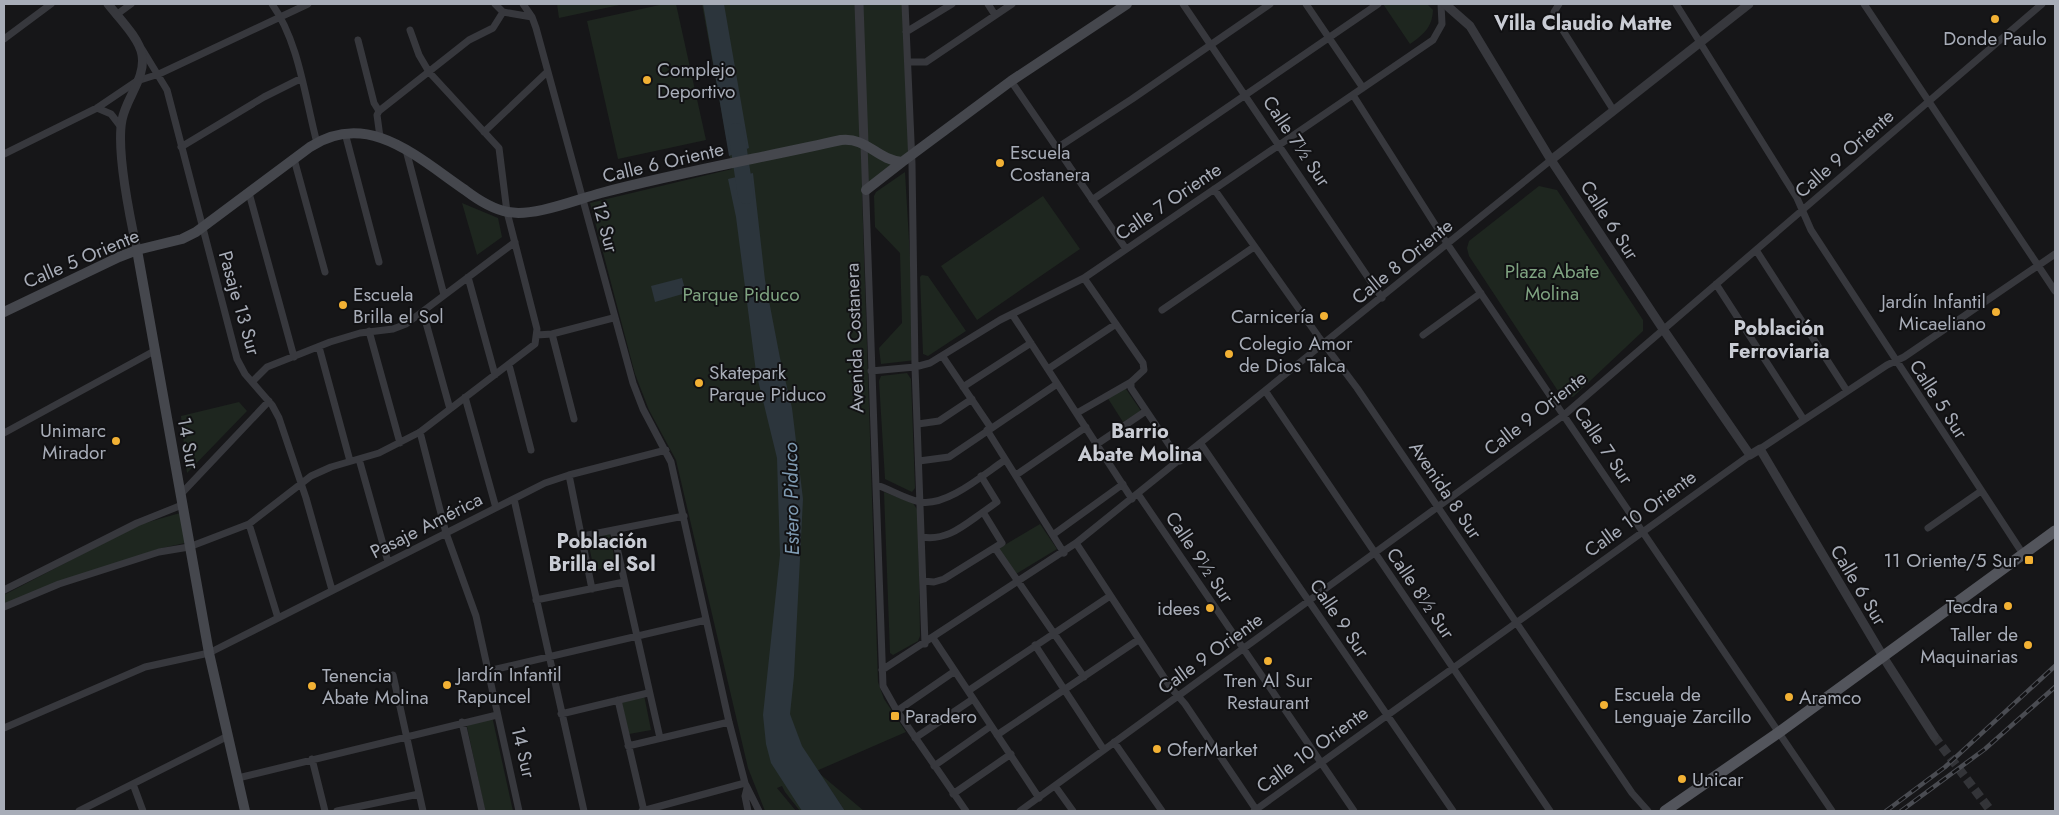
<svg xmlns="http://www.w3.org/2000/svg" width="2059" height="815" viewBox="0 0 2059 815" font-family="Jost,sans-serif">
  <style>
    .green { fill: #1e261f }
    .water { fill: #2c353c }
    .lines { fill: none; stroke-linecap: round; stroke-linejoin: round }
    .river { stroke: #2c353c; stroke-width: 16 }
    .tertiary-tunnel { stroke: #333438; stroke-width: 9; stroke-dasharray: 9 4.5; stroke-linecap: butt }
    .minor { stroke: #37383d; stroke-width: 7 }
    .tertiary { stroke: #37383d; stroke-width: 9 }
    .secondary { stroke: #45474d; stroke-width: 10 }
    .primary { stroke: #53555c; stroke-width: 11 }
    .rail-casing { stroke: #4a4c52; stroke-width: 4.5 }
    .rail { stroke: #111113; stroke-width: 2.5; stroke-dasharray: 8; stroke-linecap: butt }
    .poi-dot { fill: #f2b134; stroke: #111113; stroke-width: 2 }
    .labels { text-anchor: middle; stroke-width: 4; stroke-linejoin: round; paint-order: stroke }
    .poi-label { font-size: 19px; fill: #a8adb8; stroke: #111113; text-anchor: start }
    .street-label { font-size: 19px; fill: #a8adb8; stroke: #111113 }
    .park-label { font-size: 19px; fill: #7fa381; stroke: #111113 }
    .neighbourhood-label { font-size: 20px; font-weight: bold; fill: #c9ccd4; stroke: #111113 }
    .water-label { font-size: 20px; font-style: italic; fill: #7f9bb3; stroke: #111113 }
  </style>
  <rect width="100%" height="100%" fill="#161618"/>
  <!-- green -->
  <path class="green" d="M 557,4 L 624,4 L 559,18 Z
    M 664,4 L 676,4 L 706,140 L 618,159 L 587,21 Z
    M 702,4 L 904,4 L 910,154 L 862,193 L 878,682 L 884,699 L 906,732 L 807,775 L 827,811 L 800,811 L 785,792 L 782,786 L 777,788 L 796,811 L 765,811 L 748,768 L 676,460 L 649,410 L 635,374 L 590,203 L 732,169 Z
    M 1383,4 L 1427,4 L 1433,10 C 1432,28 1424,34 1410,44 Z
    M 905,172 L 916,360 L 881,364 L 879,348 L 902,323 L 900,253 L 875,227 L 874,196 L 876,192 Z
    M 1539,186 L 1557,190 L 1643,320 L 1643,331 L 1573,397 L 1560,394 L 1469,256 L 1467,248 L 1469,241 Z
    M 1043,196 L 1080,249 L 977,320 L 941,266 Z
    M 462,203 L 498,218 L 502,237 L 477,255 Z
    M 922,275 L 928,276 L 966,331 L 928,356 L 923,354 L 920,277 Z
    M 907,373 L 911,379 L 915,488 L 912,492 L 885,479 L 879,381 L 881,376 Z
    M 1124,386 L 1141,411 L 1123,422 L 1107,397 Z
    M 239,402 L 247,411 L 187,473 L 181,416 Z
    M 884,492 L 913,503 L 918,511 L 920,636 L 918,641 L 893,655 L 890,653 Z
    M 180,513 L 185,543 L 158,549 L 4,605 L 4,595 L 138,525 Z
    M 1040,524 L 1057,549 L 1016,574 L 998,549 Z
    M 609,531 L 616,566 L 594,570 L 587,536 Z
    M 644,695 L 651,730 L 629,734 L 621,700 Z
    M 492,716 L 513,811 L 485,811 L 466,722 Z
    M 820,774 L 864,811 L 845,811 Z"/>
  <!-- water -->
  <path class="water" d="M 703,4 L 724,4 L 749,148 L 729,156 Z
    M 753,173 L 765,280 L 780,358 L 792,408 L 803,499 L 794,676 L 790,714 L 802,746 L 845,811 L 802,811 L 771,763 L 766,744 L 763,715 L 780,555 L 777,458 L 756,372 L 736,217 L 728,179 Z
    M 682,278 L 686,293 L 655,302 L 651,286 Z"/>
  <g class="lines">
    <!-- river -->
    <path class="river" d="M 736,131 L 746,196"/>
    <!-- tertiary-tunnel -->
    <path class="tertiary-tunnel" d="M 1934,736 L 1991,811"/>
    <!-- minor -->
    <path class="minor" d="M 272,4 C 299,42 305,98 317,143
      M 495,4 L 503,12 L 532,17 L 536,28 L 633,383 L 643,409 L 671,462 L 729,722 L 745,783 L 759,811
      M 523,4 L 532,17
      M 905,4 L 912,164 L 915,367 L 925,644
      M 988,4 L 995,15
      M 1183,4 L 1382,298
      M 1306,4 L 1363,88
      M 1559,4 L 1554,12 L 1555,18 L 1614,111
      M 1676,4 L 1797,198 L 1811,230 L 2023,554
      M 1864,4 L 2055,291
      M 116,15 L 131,4
      M 906,32 L 952,4
      M 4,39 L 51,4
      M 358,40 L 374,103 L 379,111
      M 142,49 L 167,90 L 237,359 L 245,374 L 272,405 L 279,418 L 306,498 L 332,590
      M 908,62 L 926,62 L 1012,4
      M 1011,81 L 1126,249
      M 1353,95 L 1448,245 L 1832,811
      M 97,108 L 111,114 L 121,127
      M 484,132 L 546,73
      M 345,133 L 379,262
      M 380,137 L 377,115 L 379,111 L 469,40 L 493,28 L 503,12
      M 864,144 L 883,686 L 897,711 L 966,811
      M 181,147 L 264,97 L 300,79
      M 1057,148 L 1132,99 L 1270,4
      M 406,150 L 444,295
      M 4,154 L 97,108 L 137,81 L 159,74 L 308,4
      M 294,159 L 325,272
      M 1214,189 L 1318,336 L 1357,388 L 1632,793 L 1648,811
      M 249,193 L 294,357
      M 1092,200 L 1378,4
      M 1756,250 L 1847,391
      M 468,277 L 495,375
      M 1084,278 L 1143,363 L 1144,370 L 1131,382 L 1131,388 L 1180,461
      M 1716,284 L 1804,420
      M 1162,310 L 1254,247
      M 423,312 L 450,409
      M 1012,314 L 1132,499
      M 369,331 L 400,443
      M 552,334 L 574,419
      M 537,335 L 552,334 L 613,318
      M 1423,335 L 1481,293
      M 319,347 L 350,461
      M 943,357 L 991,428
      M 509,365 L 531,450
      M 1048,369 L 1116,324
      M 871,371 L 915,367 L 930,363 L 1000,320 L 1084,278 L 1433,40 L 1442,24 L 1441,4
      M 252,382 L 267,367 L 330,342 L 360,333 L 393,329 L 406,324 L 515,242
      M 963,387 L 1031,343
      M 1266,392 L 1550,811
      M 465,397 L 496,508
      M 1077,413 L 1131,382
      M 918,424 L 939,421 L 972,399
      M 987,430 L 1064,553
      M 420,432 L 446,533 L 476,616 L 519,811
      M 4,433 L 156,350
      M 1097,444 L 1146,411
      M 1201,444 L 1453,811
      M 1760,449 L 1887,365 L 1904,357 L 2055,254
      M 359,459 L 388,562
      M 919,461 L 949,457 L 1057,384
      M 569,475 L 592,589
      M 1016,475 L 1086,427
      M 877,485 C 891,490 906,499 920,502 C 947,507 984,474 1005,460
      M 1138,494 L 1354,811
      M 180,495 L 269,401
      M 514,499 L 584,811
      M 249,524 L 278,618
      M 1928,528 L 1981,491
      M 613,530 L 660,738
      M 1054,534 L 1123,484
      M 583,536 L 684,516
      M 922,537 C 947,541 963,526 983,512
      M 1076,543 L 1171,688 L 1185,704 L 1257,811
      M 995,548 L 1084,677
      M 923,581 L 934,582 L 944,579 L 1002,543 L 983,512 L 997,502 L 981,476
      M 4,590 L 137,523 L 182,505
      M 536,600 L 624,582
      M 4,607 L 59,584 L 159,552 L 189,547 L 249,524 L 311,476 L 331,467 L 379,453 L 420,432 L 535,344 L 537,329 L 507,212 L 499,148 L 429,72 L 419,55 L 410,30
      M 933,638 L 1039,798
      M 1035,645 L 1104,750
      M 882,670 L 1076,543 L 1551,160
      M 488,671 L 706,620
      M 393,675 L 423,811
      M 968,691 L 1110,596
      M 618,700 L 644,811
      M 897,711 L 955,671
      M 561,714 L 648,693
      M 462,722 L 482,811
      M 4,728 L 145,667 L 209,653 L 545,483 L 569,475 L 666,450
      M 997,735 L 1138,640
      M 915,738 L 973,699
      M 1114,742 L 1162,811
      M 628,746 L 729,722
      M 312,759 L 325,811
      M 934,766 L 991,726
      M 238,778 L 497,715
      M 133,784 L 143,811
      M 1055,786 L 1073,811
      M 747,788 L 745,796 L 748,811
      M 953,794 L 1011,754
      M 79,811 L 228,736
      M 337,811 L 419,794
      M 642,811 L 745,783
      M 1020,811 L 1564,415 L 2042,4
      M 1254,811 L 1750,455"/>
    <!-- tertiary -->
    <path class="tertiary" d="M 108,4 C 118,17 140,39 142,55 C 146,78 126,98 122,120 C 116,150 130,218 137,250
      M 859,4 L 864,144
      M 1445,4 L 1470,26 L 1551,160 L 1663,329 L 1750,455 L 1760,449 L 1887,663 L 1934,736
      M 1551,160 L 1749,4"/>
    <!-- secondary -->
    <path class="secondary" d="M 866,190 L 902,162
      M 137,250 L 209,653 L 245,811
      M 4,312 L 119,257 L 137,250 L 182,239 L 196,232 L 310,147 C 368,109 418,158 465,190 C 478,200 492,209 508,212 C 534,217 575,200 601,193 C 680,172 761,158 841,140 C 867,137 877,160 902,162 L 1011,81 L 1127,4"/>
    <!-- primary -->
    <path class="primary" d="M 1665,811 L 1778,733 L 2055,531"/>
    <defs>
      <path id="rail" d="M 1886,811 L 1945,767 L 2055,666
        M 1901,811 L 1985,749 L 2055,687"/>
    </defs>
    <!-- rail casing -->
    <use href="#rail" class="rail-casing"/>
    <!-- rail -->
    <use href="#rail" class="rail"/>
  </g>
  <!-- markers -->
  <g class="poi-dot">
    <circle cx="1995" cy="19" r="5"/>
    <circle cx="647" cy="80" r="5"/>
    <circle cx="1000" cy="163" r="5"/>
    <circle cx="343" cy="305" r="5"/>
    <circle cx="1996" cy="312" r="5"/>
    <circle cx="1324" cy="316" r="5"/>
    <circle cx="1229" cy="354" r="5"/>
    <circle cx="699" cy="383" r="5"/>
    <circle cx="116" cy="441" r="5"/>
    <rect x="2024" y="555" width="10" height="10" rx="2.5"/>
    <circle cx="2008" cy="606" r="5"/>
    <circle cx="1210" cy="608" r="5"/>
    <circle cx="2028" cy="645" r="5"/>
    <circle cx="1268" cy="661" r="5"/>
    <circle cx="447" cy="685" r="5"/>
    <circle cx="312" cy="686" r="5"/>
    <circle cx="1789" cy="697" r="5"/>
    <circle cx="1604" cy="705" r="5"/>
    <rect x="890" y="711" width="10" height="10" rx="2.5"/>
    <circle cx="1157" cy="749" r="5"/>
    <circle cx="1682" cy="779" r="5"/>
  </g>
  <g class="labels">
    <!-- poi labels -->
    <g class="poi-label">
      <text x="1995" y="45" text-anchor="middle">Donde Paulo</text>
      <text x="657" y="76">Complejo<tspan x="657" dy="22">Deportivo</tspan></text>
      <text x="1010" y="159">Escuela<tspan x="1010" dy="22">Costanera</tspan></text>
      <text x="353" y="301">Escuela<tspan x="353" dy="22">Brilla el Sol</tspan></text>
      <text x="1986" y="308" text-anchor="end">Jardín Infantil<tspan x="1986" dy="22">Micaeliano</tspan></text>
      <text x="1314" y="323" text-anchor="end">Carnicería</text>
      <text x="1239" y="350">Colegio Amor<tspan x="1239" dy="22">de Dios Talca</tspan></text>
      <text x="709" y="379">Skatepark<tspan x="709" dy="22">Parque Piduco</tspan></text>
      <text x="106" y="437" text-anchor="end">Unimarc<tspan x="106" dy="22">Mirador</tspan></text>
      <text x="2019" y="567" text-anchor="end">11 Oriente/5 Sur</text>
      <text x="1998" y="613" text-anchor="end">Tecdra</text>
      <text x="1200" y="615" text-anchor="end">idees</text>
      <text x="2018" y="641" text-anchor="end">Taller de<tspan x="2018" dy="22">Maquinarias</tspan></text>
      <text x="457" y="681">Jardín Infantil<tspan x="457" dy="22">Rapuncel</tspan></text>
      <text x="322" y="682">Tenencia<tspan x="322" dy="22">Abate Molina</tspan></text>
      <text x="1268" y="687" text-anchor="middle">Tren Al Sur<tspan x="1268" dy="22">Restaurant</tspan></text>
      <text x="1614" y="701">Escuela de<tspan x="1614" dy="22">Lenguaje Zarcillo</tspan></text>
      <text x="1799" y="704">Aramco</text>
      <text x="905" y="723">Paradero</text>
      <text x="1167" y="756">OferMarket</text>
      <text x="1692" y="786">Unicar</text>
    </g>
    <!-- street labels -->
    <g class="street-label">
      <text transform="translate(1297 141) rotate(56)" y="7">Calle 7½ Sur</text>
      <text transform="translate(1844 153) rotate(-41)" y="7">Calle 9 Oriente</text>
      <text transform="translate(663 162) rotate(-13)" y="7">Calle 6 Oriente</text>
      <text transform="translate(1168 201) rotate(-34)" y="7">Calle 7 Oriente</text>
      <text transform="translate(1610 220) rotate(57)" y="7">Calle 6 Sur</text>
      <text transform="translate(606 227) rotate(75)" y="7">12 Sur</text>
      <text transform="translate(81 258) rotate(-23)" y="7">Calle 5 Oriente</text>
      <text transform="translate(1402 261) rotate(-39)" y="7">Calle 8 Oriente</text>
      <text transform="translate(240 303) rotate(74)" y="7">Pasaje 13 Sur</text>
      <text transform="translate(854 338) rotate(-92)" y="7">Avenida Costanera</text>
      <text transform="translate(1939 399) rotate(57)" y="7">Calle 5 Sur</text>
      <text transform="translate(1535 413) rotate(-38)" y="7">Calle 9 Oriente</text>
      <text transform="translate(189 443) rotate(80)" y="7">14 Sur</text>
      <text transform="translate(1604 445) rotate(56)" y="7">Calle 7 Sur</text>
      <text transform="translate(1446 490) rotate(56)" y="7">Avenida 8 Sur</text>
      <text transform="translate(1640 513) rotate(-36)" y="7">Calle 10 Oriente</text>
      <text transform="translate(426 525) rotate(-27)" y="7">Pasaje América</text>
      <text transform="translate(1200 557) rotate(56)" y="7">Calle 9½ Sur</text>
      <text transform="translate(1859 585) rotate(59)" y="7">Calle 6 Sur</text>
      <text transform="translate(1421 593) rotate(56)" y="7">Calle 8½ Sur</text>
      <text transform="translate(1340 618) rotate(56)" y="7">Calle 9 Sur</text>
      <text transform="translate(1210 653) rotate(-36)" y="7">Calle 9 Oriente</text>
      <text transform="translate(1312 749) rotate(-36)" y="7">Calle 10 Oriente</text>
      <text transform="translate(524 752) rotate(77)" y="7">14 Sur</text>
    </g>
    <!-- park labels -->
    <g class="park-label">
      <text x="1552" y="278">Plaza Abate<tspan x="1552" dy="22">Molina</tspan></text>
      <text x="741" y="301">Parque Piduco</text>
    </g>
    <!-- neighbourhood labels -->
    <g class="neighbourhood-label">
      <text x="1583" y="30">Villa Claudio Matte</text>
      <text x="1779" y="335">Población<tspan x="1779" dy="23">Ferroviaria</tspan></text>
      <text x="1140" y="438">Barrio<tspan x="1140" dy="23">Abate Molina</tspan></text>
      <text x="602" y="548">Población<tspan x="602" dy="23">Brilla el Sol</tspan></text>
    </g>
    <!-- water labels -->
    <g class="water-label">
      <text transform="translate(791 499) rotate(-91)" y="7">Estero Piduco</text>
    </g>
  </g>
  <!-- border -->
  <rect width="2059" height="815" fill="none" stroke="#a8adb8" stroke-width="10"/>
</svg>
